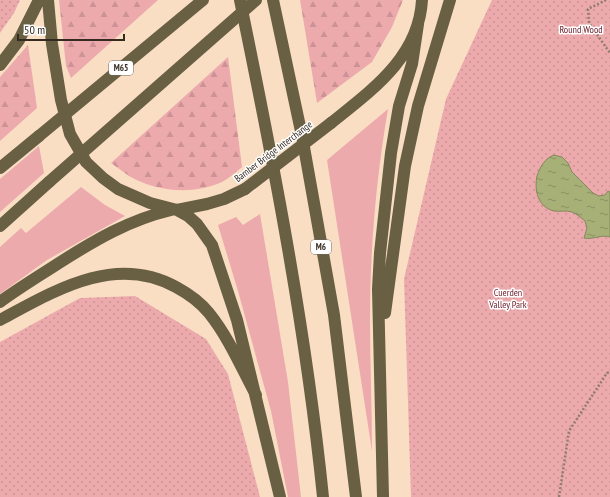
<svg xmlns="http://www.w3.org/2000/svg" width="610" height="497" viewBox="0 0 610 497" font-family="'PT Sans Narrow',sans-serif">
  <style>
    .green { fill: #edaaad }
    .forest { fill: url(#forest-firs) }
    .park { fill: url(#park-dots) }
    .water { fill: url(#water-ripples); stroke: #84885d }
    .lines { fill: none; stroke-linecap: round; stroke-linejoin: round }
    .path { stroke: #8f7d6c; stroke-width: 2.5; stroke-dasharray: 2 2; stroke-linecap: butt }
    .motorway { stroke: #695f42; stroke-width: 12 }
    .motorway-bridge { stroke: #695f42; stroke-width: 12 }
    .labels { text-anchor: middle; stroke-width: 3; stroke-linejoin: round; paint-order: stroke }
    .shield { fill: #fff; stroke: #716a63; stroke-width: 1 }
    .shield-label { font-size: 9px; font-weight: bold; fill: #342a20 }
    .park-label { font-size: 10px; fill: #6f212c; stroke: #fff }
    .street-label { font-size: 10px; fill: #342a20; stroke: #fff }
  </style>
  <defs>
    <pattern id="forest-firs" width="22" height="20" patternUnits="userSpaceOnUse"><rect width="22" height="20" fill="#edaaad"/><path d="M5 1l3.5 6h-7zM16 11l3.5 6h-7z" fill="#cc9295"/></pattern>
    <pattern id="park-dots" width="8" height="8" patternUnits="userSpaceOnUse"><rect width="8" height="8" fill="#edaaad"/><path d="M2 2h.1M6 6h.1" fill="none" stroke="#cc9295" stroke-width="1.8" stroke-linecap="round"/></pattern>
    <pattern id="water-ripples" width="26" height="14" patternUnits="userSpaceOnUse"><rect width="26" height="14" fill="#a7b177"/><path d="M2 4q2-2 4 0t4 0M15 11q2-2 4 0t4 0" fill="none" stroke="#899061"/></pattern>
  </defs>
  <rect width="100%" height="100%" fill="#f9dec4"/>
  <!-- green -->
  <path class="green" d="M 388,109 C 376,179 370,250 370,320 C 370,364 372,407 372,451 L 327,160 Z
    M 39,146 L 44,173 L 0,212 L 0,179 Z
    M 81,187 L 105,205 L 125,216 L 47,260 L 0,294 L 0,247 L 21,228 L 26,233 Z
    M 260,214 L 288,382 L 301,497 L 288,497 L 271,411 L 238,291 L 218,225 L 236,217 L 243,225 Z"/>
  <!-- forest -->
  <path class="forest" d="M 59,0 L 158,0 L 71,78 L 66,66 Z
    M 300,0 L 403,0 L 392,27 L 372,62 L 317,103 Z
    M 28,45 L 37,108 L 0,141 L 0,77 Z
    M 228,57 L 242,167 C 236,172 229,178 222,182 C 193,195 156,192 129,176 C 123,172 117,167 111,163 Z"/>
  <!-- park -->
  <path class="park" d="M 0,0 L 20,0 L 14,13 L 0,33 Z
    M 492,0 L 610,0 L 610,497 L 411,497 L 404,279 L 446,99 Z
    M 135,296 L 206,339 L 228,374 L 260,497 L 0,497 L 0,342 L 80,298 Z"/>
  <!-- water -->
  <path class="water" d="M 554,155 L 562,157 L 568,163 L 572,172 L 593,193 L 599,196 L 605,195 L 608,191 L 610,192 L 610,237 C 601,234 593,240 584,238 L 587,228 L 585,221 C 581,218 577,214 572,212 C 566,210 560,212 554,211 C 538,207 534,191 537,176 C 540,167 545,158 554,155 Z"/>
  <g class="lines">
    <!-- path -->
    <path class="path" d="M 606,0 L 588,9 L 589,23 L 610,53
      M 559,497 L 569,431 L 607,373 L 610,372"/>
    <!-- motorway -->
    <path class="motorway" d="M 48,0 L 52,44 L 61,100 L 70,134 L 86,162 L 103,178 L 118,189 L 150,203 L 177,210 L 207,204 L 224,199 L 245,189
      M 240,0 C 274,165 306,330 323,497
      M 273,0 L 302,136 L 334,315 L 356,497
      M 0,65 L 19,40 L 39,0
      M 331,123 C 372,90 419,57 422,0
      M 0,168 L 39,136
      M 177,210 L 188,216 L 197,224 L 212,245 L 237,320 L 280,497
      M 0,226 L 49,182
      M 0,302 C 19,288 39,276 59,263 C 95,240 129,220 171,210
      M 385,313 L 405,166 L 418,106 L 450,0
      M 0,320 C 54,291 115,253 176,287 C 189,294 200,302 209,313 C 229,338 241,367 256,395
      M 383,497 L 378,289 L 380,253 L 391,153 L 399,106 L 412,64 L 418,24"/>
    <!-- motorway-bridge -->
    <path class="motorway-bridge" d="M 39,136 L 203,0
      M 49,182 L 256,0
      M 245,189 L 331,123"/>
  </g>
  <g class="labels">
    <!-- shield labels -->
    <g class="shield">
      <rect x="109" y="61" width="24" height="14" rx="3"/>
      <rect x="311" y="240" width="20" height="14" rx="3"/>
    </g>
    <g class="shield-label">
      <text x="121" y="71">M65</text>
      <text x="321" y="250">M6</text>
    </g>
    <!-- park labels -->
    <g class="park-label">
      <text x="581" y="33">Round Wood</text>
      <text x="508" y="296">Cuerden<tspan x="508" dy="12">Valley Park</tspan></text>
    </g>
    <!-- street labels -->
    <g class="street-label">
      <text transform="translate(273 151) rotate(-37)" y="4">Bamber Bridge Interchange</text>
    </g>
  </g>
  <!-- scale -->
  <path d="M18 34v6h106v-6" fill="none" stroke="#342a20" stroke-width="2"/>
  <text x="24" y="34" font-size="12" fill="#342a20" stroke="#ffffff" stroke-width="3" paint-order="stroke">50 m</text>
</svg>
